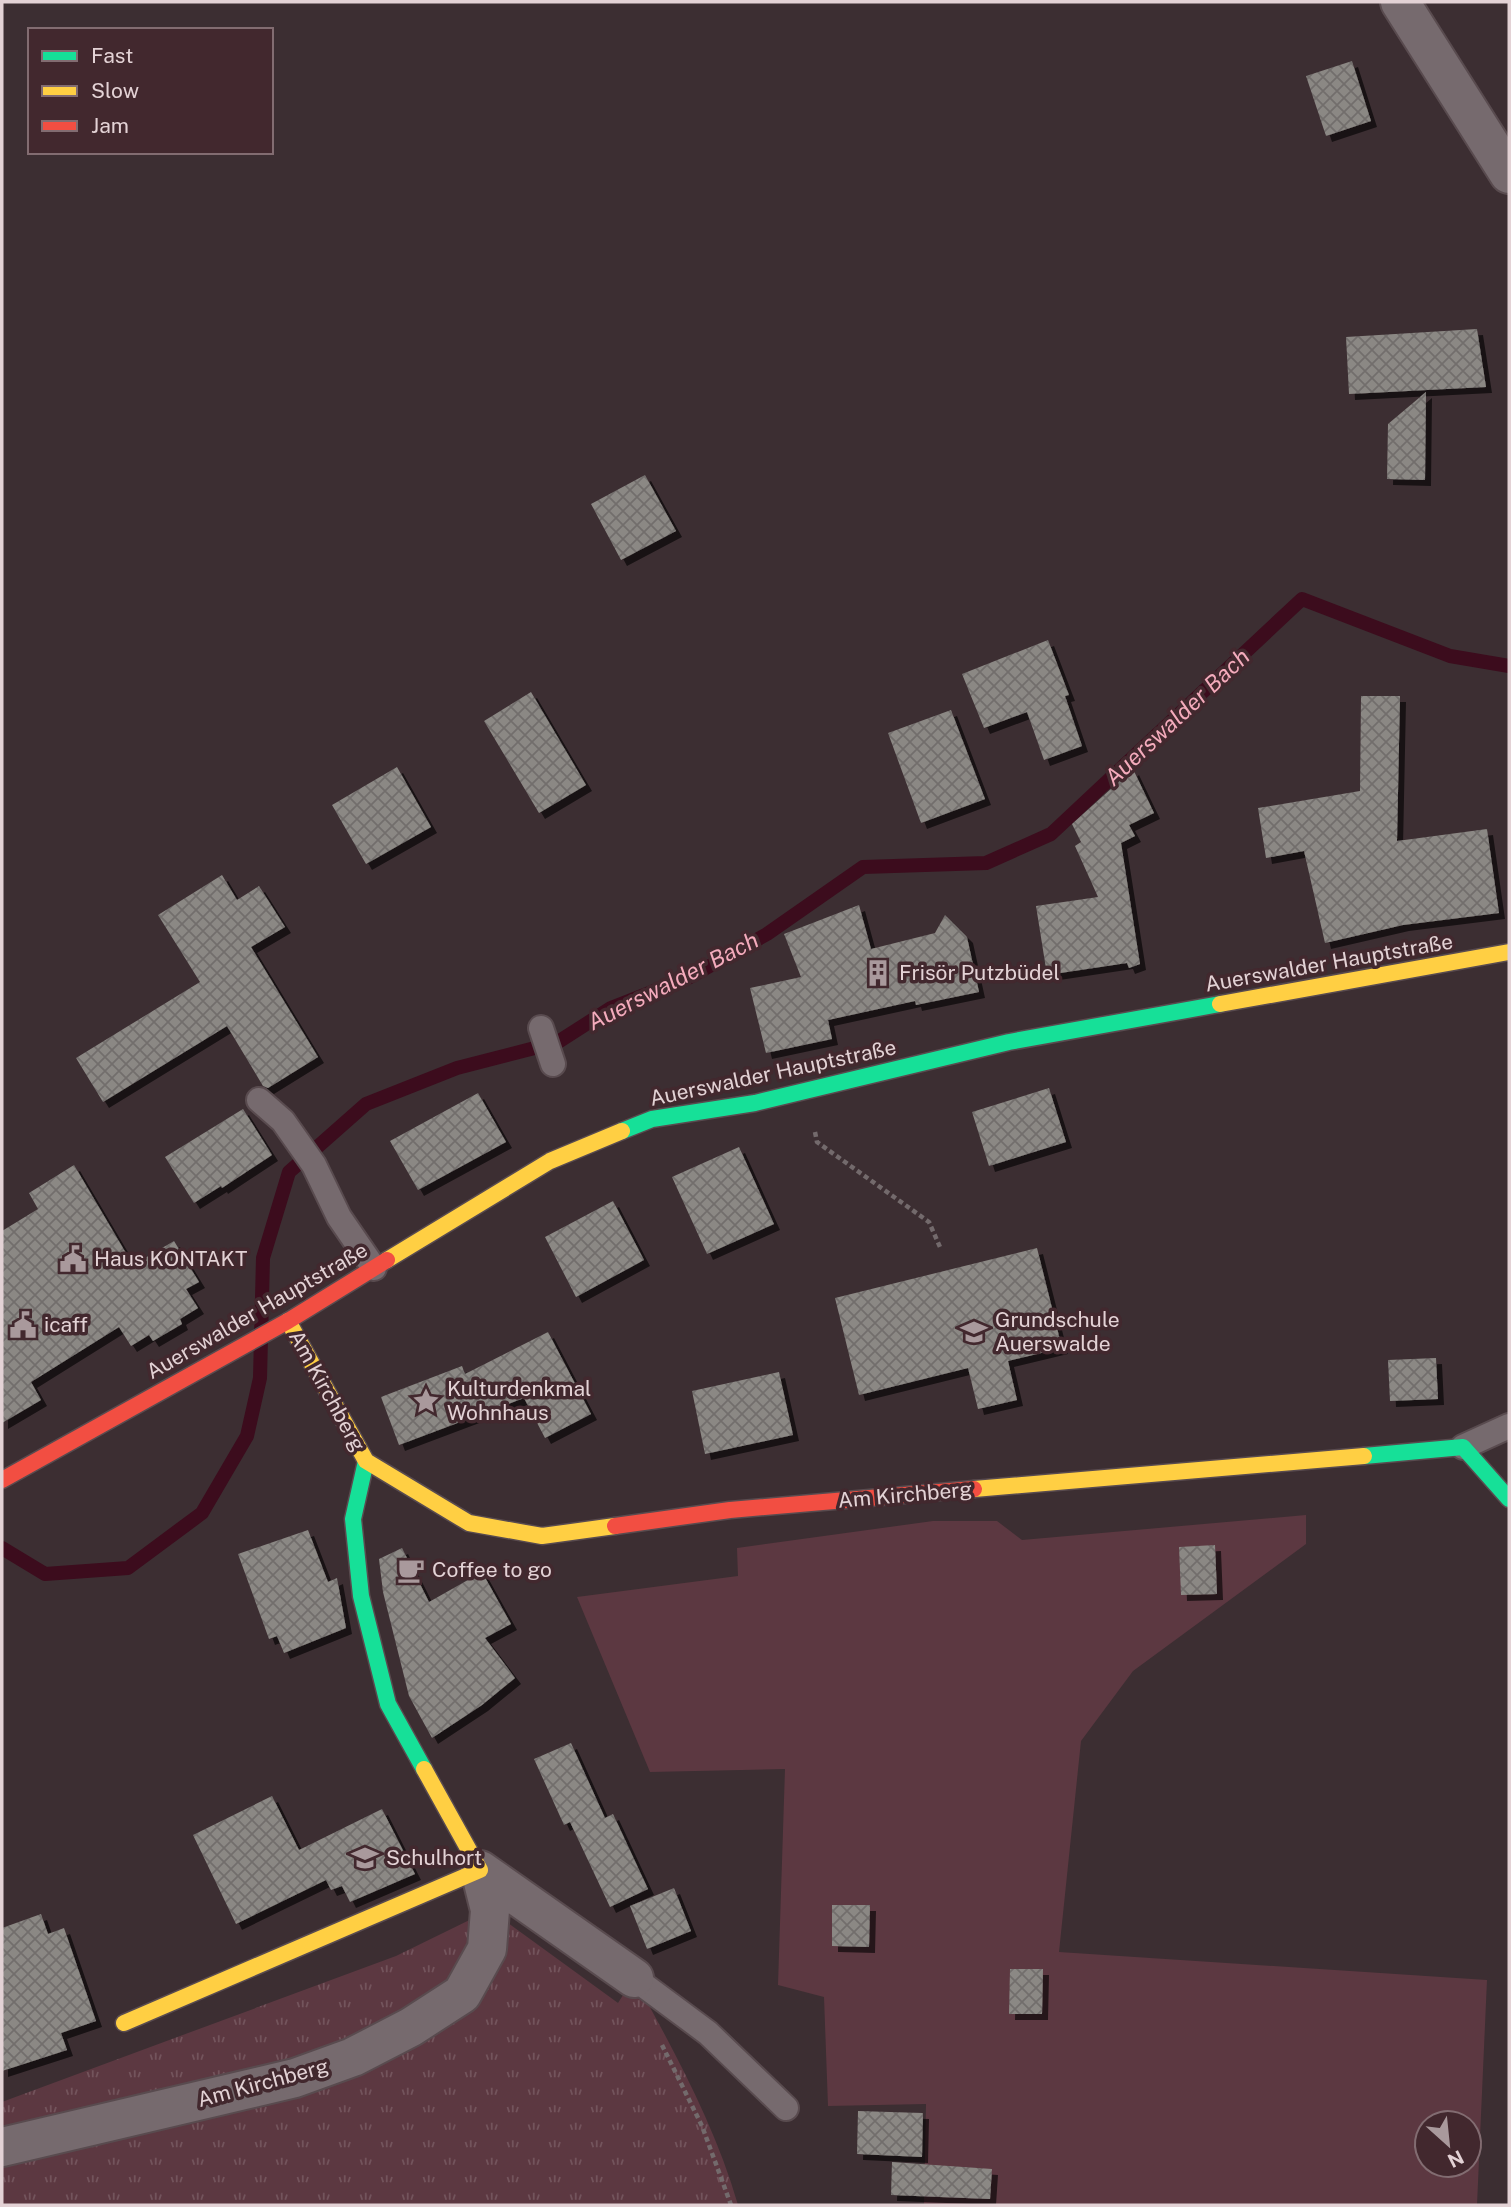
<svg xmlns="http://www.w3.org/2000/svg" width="1511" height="2207" viewBox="0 0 1511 2207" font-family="'Public Sans',sans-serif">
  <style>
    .grass { fill: url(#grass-tufts) }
    .garden { fill: #5c3841; fill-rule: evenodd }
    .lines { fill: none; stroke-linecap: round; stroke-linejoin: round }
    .stream { stroke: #3c0c1d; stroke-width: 14 }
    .building { fill: url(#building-cross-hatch); filter: url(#shadow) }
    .lane-casing { stroke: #594b4f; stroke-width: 28 }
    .street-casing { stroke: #594b4f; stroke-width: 42 }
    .fast-casing { stroke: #594b4f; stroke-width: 19 }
    .slow-casing { stroke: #594b4f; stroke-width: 19 }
    .jam-casing { stroke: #594b4f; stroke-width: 19 }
    .path { stroke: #736a6c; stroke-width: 4.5; stroke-dasharray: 5 3.5; stroke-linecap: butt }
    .lane { stroke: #766a6e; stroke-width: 24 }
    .street { stroke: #766a6e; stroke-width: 38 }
    .fast { stroke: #16e098; stroke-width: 16 }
    .slow { stroke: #ffcf43; stroke-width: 16 }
    .jam { stroke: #f24e42; stroke-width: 16 }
    .labels { text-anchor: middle; stroke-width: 7; stroke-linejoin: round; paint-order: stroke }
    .street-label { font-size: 21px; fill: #e3d2d5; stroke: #42282e }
    .poi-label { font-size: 21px; fill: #e3d2d5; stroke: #42282e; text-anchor: start }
    .water-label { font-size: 23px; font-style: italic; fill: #f4abbc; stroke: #42282e }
  </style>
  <defs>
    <pattern id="grass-tufts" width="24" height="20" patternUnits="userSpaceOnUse" patternTransform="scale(1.75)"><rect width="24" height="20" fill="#5c3841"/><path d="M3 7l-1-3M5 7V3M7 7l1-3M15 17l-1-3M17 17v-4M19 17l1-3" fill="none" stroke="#73545c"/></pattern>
    <pattern id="building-cross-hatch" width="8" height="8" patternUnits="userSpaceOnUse" patternTransform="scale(1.75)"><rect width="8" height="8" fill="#8b8884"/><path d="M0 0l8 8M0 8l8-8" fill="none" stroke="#726e6c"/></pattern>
    <filter id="shadow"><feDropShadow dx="6" dy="6" stdDeviation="0" flood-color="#0009"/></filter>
  </defs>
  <rect width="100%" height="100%" fill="#3c2e32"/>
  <!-- grass -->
  <path class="grass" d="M 490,1910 L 618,2003 L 634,1978 C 674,2051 715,2125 738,2205 L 2,2205 L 2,2102 L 396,1956 Z"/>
  <!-- garden -->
  <path class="garden" d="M 1306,1515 L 1306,1544 L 1133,1671 L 1081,1741 L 1059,1952 L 1487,1980 L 1477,2205 L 924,2205 L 926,2104 L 828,2106 L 824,1997 L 778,1985 L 785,1769 L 650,1772 L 577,1597 L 738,1576 L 737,1548 L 933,1521 L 997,1521 L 1022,1540 ZM 1427,2123 L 1469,2123 L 1469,2165 L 1427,2165 Z"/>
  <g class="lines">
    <!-- stream -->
    <path class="stream" d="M 2,1548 L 45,1574 L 128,1568 L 202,1513 L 247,1436 L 260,1378 L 263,1258 L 289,1172 L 366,1104 L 457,1068 L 558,1042 L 611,1008 L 690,977 L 767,934 L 863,867 L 986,863 L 1051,834 L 1302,599 L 1450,656 L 1509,666"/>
  </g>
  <!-- building -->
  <path class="building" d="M 1352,61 L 1371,121 L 1326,136 L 1306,76 Z
    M 1477,329 L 1486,387 L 1349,394 L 1346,337 Z
    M 1426,392 L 1425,480 L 1387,479 L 1388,424 Z
    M 645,475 L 676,531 L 621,560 L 591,504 Z
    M 1048,640 L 1069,695 L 1065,696 L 1082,746 L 1044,760 L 1027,712 L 984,728 L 962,674 Z
    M 531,692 L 586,785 L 539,813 L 484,721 Z
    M 1361,696 L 1400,696 L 1397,841 L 1487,829 L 1499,913 L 1403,925 L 1325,943 L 1304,851 L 1266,858 L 1258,808 L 1360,791 Z
    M 951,710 L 985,799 L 921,823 L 888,733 Z
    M 397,767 L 431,827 L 366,864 L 332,805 Z
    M 1133,769 L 1154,813 L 1129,825 L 1135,836 L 1121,843 L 1140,964 L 1129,968 L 1127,963 L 1047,975 L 1036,906 L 1098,897 L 1075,846 L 1081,842 L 1072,824 Z
    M 222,875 L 237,900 L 259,886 L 285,927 L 251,947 L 318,1057 L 268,1088 L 263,1086 L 227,1026 L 103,1102 L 76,1058 L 200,982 L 158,915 Z
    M 859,905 L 871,949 L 935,933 L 945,915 L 967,937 L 979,992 L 916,1005 L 915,1001 L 828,1020 L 832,1039 L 766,1053 L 750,988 L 801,977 L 784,934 Z
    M 1049,1088 L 1066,1142 L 989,1166 L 972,1112 Z
    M 478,1093 L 506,1142 L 418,1190 L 390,1141 Z
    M 243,1109 L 272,1155 L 222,1188 L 221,1186 L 194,1203 L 165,1157 Z
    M 739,1147 L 774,1224 L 707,1254 L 672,1177 Z
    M 74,1165 L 133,1265 L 174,1241 L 199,1282 L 186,1289 L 198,1308 L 180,1319 L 182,1324 L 153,1341 L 149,1335 L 131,1346 L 119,1327 L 31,1382 L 41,1400 L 2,1423 L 2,1231 L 38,1209 L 29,1193 Z
    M 613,1201 L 644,1260 L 576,1297 L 545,1237 Z
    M 1037,1248 L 1062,1348 L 1008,1361 L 1017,1400 L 978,1409 L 968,1368 L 859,1395 L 835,1298 Z
    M 548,1332 L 591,1414 L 545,1438 L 524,1398 L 399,1445 L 381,1397 L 462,1366 L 465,1374 Z
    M 1436,1358 L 1438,1399 L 1390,1401 L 1388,1360 Z
    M 779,1372 L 793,1435 L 705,1454 L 692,1391 Z
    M 308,1530 L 328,1582 L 337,1578 L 346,1628 L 284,1653 L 277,1636 L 269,1639 L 238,1554 Z
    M 1215,1545 L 1217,1594 L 1181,1595 L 1179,1547 Z
    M 402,1548 L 429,1602 L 482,1572 L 511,1624 L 485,1638 L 515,1678 L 482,1705 L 432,1738 L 409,1696 L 383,1592 L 379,1559 Z
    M 571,1743 L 605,1818 L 613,1814 L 648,1889 L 610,1907 L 570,1822 L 564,1825 L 534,1759 Z
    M 272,1796 L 299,1850 L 382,1809 L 415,1874 L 350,1902 L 342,1886 L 331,1890 L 326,1880 L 236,1924 L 193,1835 Z
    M 674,1888 L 691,1931 L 647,1949 L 630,1906 Z
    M 832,1905 L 870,1905 L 869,1947 L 832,1946 Z
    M 41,1914 L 48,1934 L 64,1928 L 96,2021 L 61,2033 L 67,2050 L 2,2071 L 2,1928 Z
    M 1010,1969 L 1043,1969 L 1042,2014 L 1009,2014 Z
    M 858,2111 L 923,2113 L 922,2157 L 857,2154 Z
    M 892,2162 L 992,2169 L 990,2199 L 891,2195 Z"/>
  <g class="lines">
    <defs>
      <path id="lane" d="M 541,1028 L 553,1064
        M 259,1100 L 283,1121 L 314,1165 L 339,1217 L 374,1268
        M 1463,1447 L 1509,1426
        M 634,1978 L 708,2033 L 786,2108"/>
      <path id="street" d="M 1400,2 L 1509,174
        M 480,1870 L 634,1978
        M 2,2147 L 295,2078 L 353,2057 L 411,2027 L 462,1994 L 487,1949 L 490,1910 L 480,1870"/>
      <path id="fast" d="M 622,1131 L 652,1119 L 755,1103 L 1009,1042 L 1220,1004
        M 1364,1456 L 1463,1447 L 1509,1499
        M 366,1461 L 353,1519 L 361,1596 L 388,1704 L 424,1769"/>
      <path id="slow" d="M 1220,1004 L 1509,952
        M 387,1260 L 550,1161 L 622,1131
        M 288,1321 L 366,1461 L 469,1523 L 542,1536 L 615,1526
        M 974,1489 L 1364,1456
        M 124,2023 L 480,1870 L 424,1769"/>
      <path id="jam" d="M 2,1480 L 288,1321 L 387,1260
        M 615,1526 L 730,1510 L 974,1489"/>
    </defs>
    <!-- lane casing -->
    <use href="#lane" class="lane-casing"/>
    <!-- street casing -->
    <use href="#street" class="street-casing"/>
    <!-- fast casing -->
    <use href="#fast" class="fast-casing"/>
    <!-- slow casing -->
    <use href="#slow" class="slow-casing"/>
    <!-- jam casing -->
    <use href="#jam" class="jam-casing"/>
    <!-- path -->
    <path class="path" d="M 815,1132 L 817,1142 L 929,1222 L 940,1247
      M 662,2045 L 702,2126 L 731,2205"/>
    <!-- lane -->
    <use href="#lane" class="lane"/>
    <!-- street -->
    <use href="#street" class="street"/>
    <!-- fast -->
    <use href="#fast" class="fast"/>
    <!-- slow -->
    <use href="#slow" class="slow"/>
    <!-- jam -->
    <use href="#jam" class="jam"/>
  </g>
  <!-- icons -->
  <defs>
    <symbol id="building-bare" viewBox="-9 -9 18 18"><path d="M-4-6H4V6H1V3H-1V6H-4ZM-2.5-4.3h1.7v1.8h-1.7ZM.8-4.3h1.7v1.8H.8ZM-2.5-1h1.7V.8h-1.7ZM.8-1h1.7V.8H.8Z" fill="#a9999c" stroke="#42282e" stroke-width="2.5" paint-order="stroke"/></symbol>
    <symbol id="civic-bare" viewBox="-9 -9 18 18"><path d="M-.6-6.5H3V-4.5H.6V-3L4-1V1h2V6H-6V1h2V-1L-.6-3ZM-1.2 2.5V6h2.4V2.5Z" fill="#a9999c" stroke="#42282e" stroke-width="2.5" paint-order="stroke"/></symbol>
    <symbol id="school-bare" viewBox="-9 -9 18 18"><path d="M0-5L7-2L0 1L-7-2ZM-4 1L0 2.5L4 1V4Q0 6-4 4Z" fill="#a9999c" stroke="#42282e" stroke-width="2.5" paint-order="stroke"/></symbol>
    <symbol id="sight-bare" viewBox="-9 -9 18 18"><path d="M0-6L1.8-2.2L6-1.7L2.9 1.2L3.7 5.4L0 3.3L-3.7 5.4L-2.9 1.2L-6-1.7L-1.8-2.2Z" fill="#a9999c" stroke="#42282e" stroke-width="2.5" paint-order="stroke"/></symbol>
    <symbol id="cafe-bare" viewBox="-9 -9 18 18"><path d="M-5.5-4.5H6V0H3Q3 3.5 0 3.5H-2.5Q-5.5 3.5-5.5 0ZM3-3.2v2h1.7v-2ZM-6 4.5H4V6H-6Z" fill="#a9999c" stroke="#42282e" stroke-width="2.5" paint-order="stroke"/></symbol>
  </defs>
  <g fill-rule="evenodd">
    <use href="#building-bare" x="859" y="954" width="38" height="38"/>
    <use href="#civic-bare" x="54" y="1240" width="38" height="38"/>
    <use href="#civic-bare" x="4" y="1306" width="38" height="38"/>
    <use href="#school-bare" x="955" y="1313" width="38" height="38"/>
    <use href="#sight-bare" x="407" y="1382" width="38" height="38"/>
    <use href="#cafe-bare" x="392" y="1551" width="38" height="38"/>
    <use href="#school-bare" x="346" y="1839" width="38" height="38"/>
  </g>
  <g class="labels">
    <!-- street labels -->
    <g class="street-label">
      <text transform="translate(1329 963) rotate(-10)" y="7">Auerswalder Hauptstraße</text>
      <text transform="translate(773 1073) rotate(-12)" y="7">Auerswalder Hauptstraße</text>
      <text transform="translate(257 1311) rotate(-30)" y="7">Auerswalder Hauptstraße</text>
      <text transform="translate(327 1391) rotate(61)" y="7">Am Kirchberg</text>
      <text transform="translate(905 1495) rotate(-5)" y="7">Am Kirchberg</text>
      <text transform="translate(263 2083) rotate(-15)" y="7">Am Kirchberg</text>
    </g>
    <!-- poi labels -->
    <g class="poi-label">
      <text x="899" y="980">Frisör Putzbüdel</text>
      <text x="94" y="1266">Haus KONTAKT</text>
      <text x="995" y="1327">Grundschule<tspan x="995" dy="24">Auerswalde</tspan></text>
      <text x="44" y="1332">icaff</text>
      <text x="447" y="1396">Kulturdenkmal<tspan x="447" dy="24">Wohnhaus</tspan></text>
      <text x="432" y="1577">Coffee to go</text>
      <text x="386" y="1865">Schulhort</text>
    </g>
    <!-- water labels -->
    <g class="water-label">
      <text transform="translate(1177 717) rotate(-43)" y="8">Auerswalder Bach</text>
      <text transform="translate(673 981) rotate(-27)" y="8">Auerswalder Bach</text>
    </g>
  </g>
  <!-- border -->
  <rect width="1511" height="2207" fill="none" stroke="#e3d2d5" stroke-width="7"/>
  <!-- legend -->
  <rect x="28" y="28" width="245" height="126" fill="#42282e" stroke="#826c71" stroke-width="2"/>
  <rect x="42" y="51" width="35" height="10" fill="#16e098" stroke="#826c71" stroke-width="2"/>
  <text x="91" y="63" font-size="21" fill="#e3d2d5">Fast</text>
  <rect x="42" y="86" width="35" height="10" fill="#ffcf43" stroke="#826c71" stroke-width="2"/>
  <text x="91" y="98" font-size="21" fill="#e3d2d5">Slow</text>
  <rect x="42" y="121" width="35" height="10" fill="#f24e42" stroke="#826c71" stroke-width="2"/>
  <text x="91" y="133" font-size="21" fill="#e3d2d5">Jam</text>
  <!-- north arrow -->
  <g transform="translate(1448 2144) rotate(153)"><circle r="33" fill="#42282e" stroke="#826c71" stroke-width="2"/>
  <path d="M0-5L12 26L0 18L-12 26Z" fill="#a9999c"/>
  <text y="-10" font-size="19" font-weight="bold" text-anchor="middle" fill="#e3d2d5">N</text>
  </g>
</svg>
